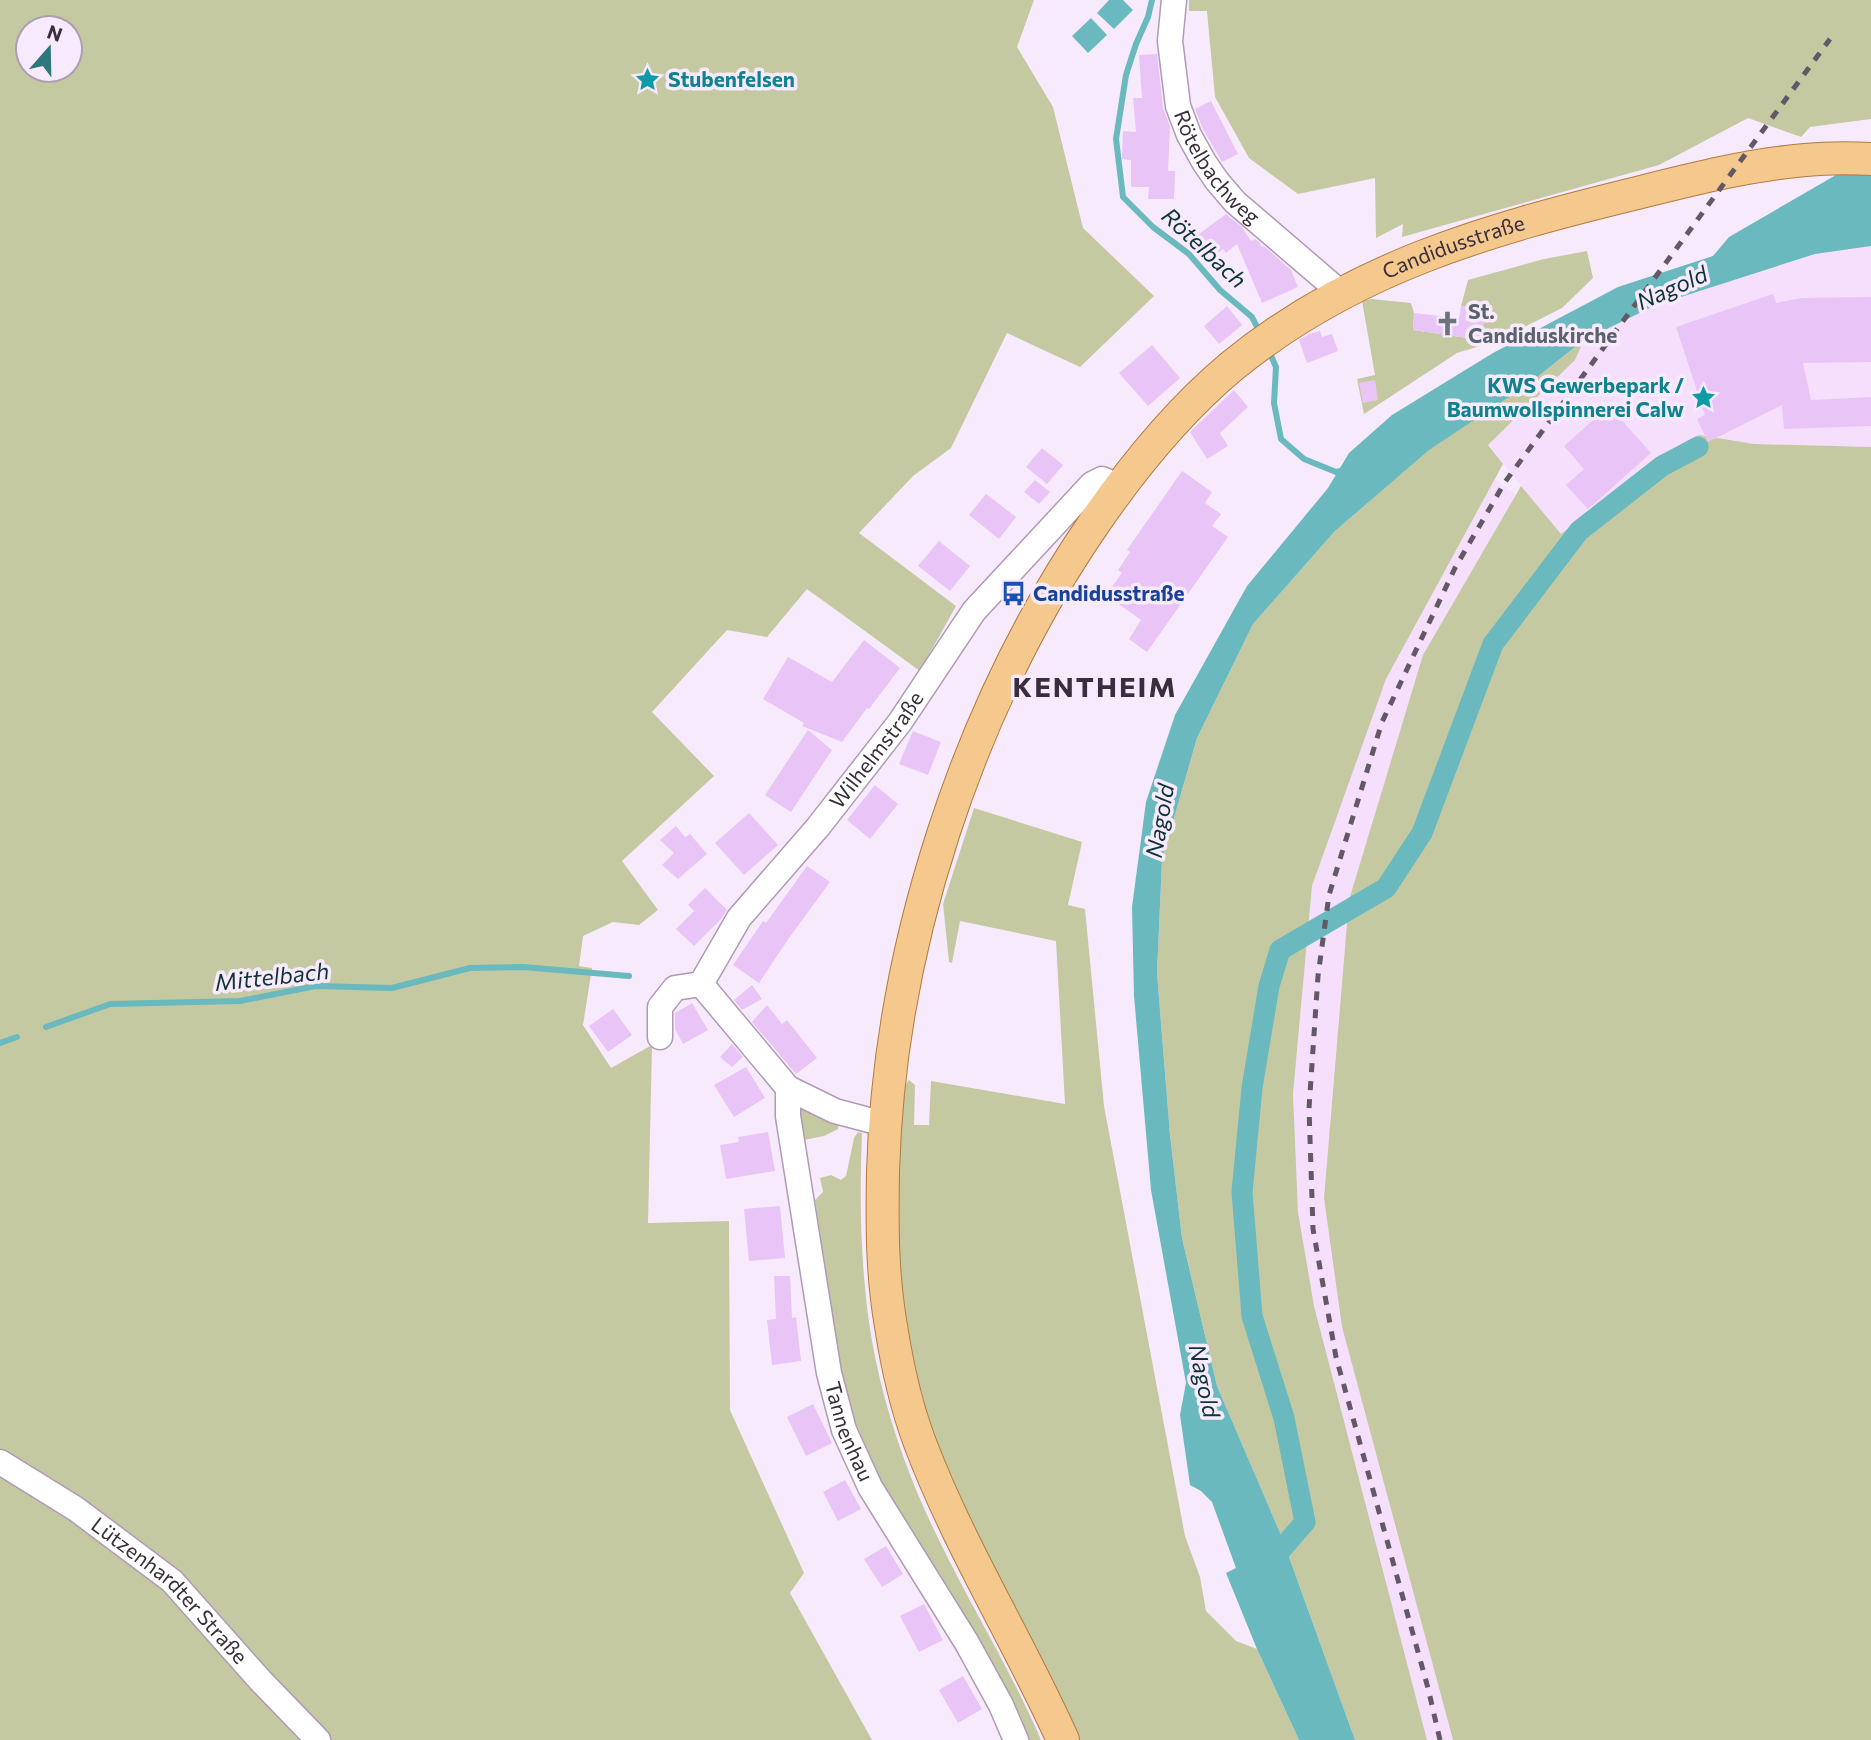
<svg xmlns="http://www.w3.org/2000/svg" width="1871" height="1740" viewBox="0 0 1871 1740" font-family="Commissioner,sans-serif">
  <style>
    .built { fill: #f5dffd }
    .green { fill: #c5c9a2; fill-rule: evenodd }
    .water { fill: #69b9be }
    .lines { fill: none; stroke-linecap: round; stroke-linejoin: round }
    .stream { stroke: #69b9be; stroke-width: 6 }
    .canal { stroke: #69b9be; stroke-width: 21 }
    .building { fill: #e9c4f6 }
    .minor-casing { stroke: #b09ab7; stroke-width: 27 }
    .major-casing { stroke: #af7b40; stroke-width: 34 }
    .minor { stroke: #fff; stroke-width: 24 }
    .major { stroke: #f5c88e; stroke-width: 32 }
    .rail { stroke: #625866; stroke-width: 5; stroke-dasharray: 9 9; stroke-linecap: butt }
    .labels { text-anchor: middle; stroke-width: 7; stroke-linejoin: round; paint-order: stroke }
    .culture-label { font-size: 21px; font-weight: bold; fill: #0d838f; stroke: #f8eafd; text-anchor: start }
    .street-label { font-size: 21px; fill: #382f3b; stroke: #f8eafd }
    .worship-label { font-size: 21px; font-weight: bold; fill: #5b616d; stroke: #f8eafd; text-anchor: start }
    .transit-label { font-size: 21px; font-weight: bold; fill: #164399; stroke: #f8eafd; text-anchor: start }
    .water-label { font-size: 23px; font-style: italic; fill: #0d3537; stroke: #f8eafd }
    .district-label { font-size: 28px; font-weight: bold; letter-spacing: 2px; fill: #382f3b; stroke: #f8eafd }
  </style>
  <rect width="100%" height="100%" fill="#f8eafd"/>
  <!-- built -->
  <path class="built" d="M 1871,246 L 1871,447 L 1754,444 L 1699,436 L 1654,461 L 1561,535 L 1488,445 L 1575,360 L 1584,340 L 1656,304 L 1815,254 Z
    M 1495,479 L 1516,495 L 1423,655 L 1342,1327 L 1453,1740 L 1427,1740 L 1314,1306 L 1298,1212 L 1293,1094 L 1312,886 L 1386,679 Z"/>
  <!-- green -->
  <path class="green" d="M 0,0 L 1034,0 L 1017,47 L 1053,107 L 1083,228 L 1154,296 L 1080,367 L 1007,333 L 951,448 L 913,476 L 859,533 L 956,606 L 920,671 L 807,589 L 767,637 L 727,630 L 652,712 L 714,776 L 622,861 L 658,910 L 639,925 L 613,922 L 583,936 L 579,966 L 592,968 L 583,1025 L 611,1068 L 652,1045 L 648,1223 L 729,1221 L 730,1410 L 804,1573 L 790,1593 L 872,1740 L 0,1740 ZM 28,28 L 70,28 L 70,70 L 28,70 Z
    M 1189,0 L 1871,0 L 1871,119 L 1810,127 L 1801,137 L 1748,118 L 1659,165 L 1402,237 L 1403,224 L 1376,238 L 1375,178 L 1298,194 L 1249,158 L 1215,97 L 1207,11 L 1189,11 Z
    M 1587,251 L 1593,278 L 1562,308 L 1497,341 L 1457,353 L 1364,414 L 1357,379 L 1375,375 L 1362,301 L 1371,299 L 1411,303 L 1414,313 L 1413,330 L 1481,340 L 1484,319 L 1477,318 L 1478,309 L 1461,306 L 1468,280 L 1544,259 Z
    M 1584,340 L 1575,360 L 1488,445 L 1503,464 L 1386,679 L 1312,886 L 1293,1094 L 1298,1212 L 1314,1306 L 1427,1740 L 1355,1740 L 1281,1535 L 1217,1386 L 1182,1238 L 1170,1135 L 1157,973 L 1162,860 L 1197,738 L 1253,624 L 1335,531 L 1428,450 L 1527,385 Z
    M 1699,435 L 1754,444 L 1871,447 L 1871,1740 L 1453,1740 L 1342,1327 L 1324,1198 L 1349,900 L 1423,655 L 1521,486 L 1561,534 L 1654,461 Z
    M 974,808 L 1082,842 L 1068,905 L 1085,909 L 1104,1106 L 1185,1536 L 1200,1577 L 1206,1611 L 1236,1641 L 1257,1649 L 1299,1740 L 1075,1740 L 961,1515 L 908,1359 L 892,1228 L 898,1093 L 909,1080 L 915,1085 L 914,1125 L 929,1125 L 931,1081 L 1065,1104 L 1056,941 L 960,921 L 952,963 L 949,962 L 943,904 Z
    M 805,1106 L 839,1122 L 838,1129 L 824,1136 L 804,1140 L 796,1110 Z
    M 858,1132 L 862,1133 C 860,1185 860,1236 865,1287 C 872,1373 900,1460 937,1536 C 970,1605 1011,1670 1041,1740 L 1026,1740 L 870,1469 L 848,1419 L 815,1200 L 823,1192 L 820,1178 L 831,1175 L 841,1180 L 846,1176 L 854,1138 Z"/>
  <!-- water -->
  <path class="water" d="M 1109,0 L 1123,0 L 1133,10 L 1114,29 L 1097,13 Z
    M 1091,18 L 1107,35 L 1088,53 L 1072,36 Z
    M 1836,175 L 1871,175 L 1871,246 L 1815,254 L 1656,305 L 1584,340 L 1527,385 L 1429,450 L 1335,531 L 1253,624 L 1197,738 L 1162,860 L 1157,973 L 1170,1135 L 1182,1238 L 1217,1386 L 1281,1535 L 1355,1740 L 1299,1740 L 1257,1649 L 1226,1573 L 1236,1568 L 1212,1502 L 1201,1491 L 1190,1485 L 1180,1415 L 1186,1383 L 1151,1190 L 1134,996 L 1132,907 L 1146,802 L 1175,715 L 1247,586 L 1328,488 L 1349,453 L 1392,415 L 1493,353 L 1618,287 L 1713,256 L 1729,237 Z"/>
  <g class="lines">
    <!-- stream -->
    <path class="stream" d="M 1152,0 L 1148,17 L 1136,44 L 1126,75 L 1116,139 L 1123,197 L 1153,227 L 1189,254 L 1220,290 L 1252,317 L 1260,333
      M 1268,349 L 1276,367 L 1274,403 L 1281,439 L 1304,459 L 1336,472 L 1345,470
      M 46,1027 L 110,1004 L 240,1001 L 316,986 L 392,988 L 470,968 L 523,967 L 629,976
      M 0,1043 L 17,1037"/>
    <!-- canal -->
    <path class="canal" d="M 1267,1566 L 1305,1522 L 1284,1418 L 1252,1316 L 1242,1192 L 1252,1088 L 1269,986 L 1280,950 L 1386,888 L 1422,833 L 1493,644 L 1579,531 L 1662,466 L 1698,447"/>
  </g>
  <!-- building -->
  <path class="building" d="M 1157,54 L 1163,108 L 1170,126 L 1168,171 L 1175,171 L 1174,199 L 1148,199 L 1149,187 L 1131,187 L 1131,160 L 1122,159 L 1123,131 L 1136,132 L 1133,98 L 1142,98 L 1139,55 Z
    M 1211,101 L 1238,154 L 1222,162 L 1203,129 L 1195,109 Z
    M 1226,214 L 1241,226 L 1251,241 L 1255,239 L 1260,243 L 1261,247 L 1264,246 L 1291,270 L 1298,287 L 1262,303 L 1237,244 L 1226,253 L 1223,249 L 1214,256 L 1199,234 Z
    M 1773,294 L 1776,303 L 1802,298 L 1871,297 L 1871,362 L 1803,363 L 1811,400 L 1871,397 L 1871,426 L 1784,429 L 1782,405 L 1708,442 L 1697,419 L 1705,415 L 1676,327 Z
    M 1227,306 L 1242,325 L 1219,344 L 1204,326 Z
    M 1461,306 L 1479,308 L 1477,318 L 1484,318 L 1481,340 L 1413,330 L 1414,313 L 1459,318 Z
    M 1320,331 L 1322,337 L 1332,334 L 1338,351 L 1307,363 L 1299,340 L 1309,334 Z
    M 1152,345 L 1180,378 L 1148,406 L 1119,373 Z
    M 1375,380 L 1378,400 L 1363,403 L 1359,383 Z
    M 1234,390 L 1248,407 L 1220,433 L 1228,446 L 1207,459 L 1190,432 Z
    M 1609,406 L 1651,453 L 1588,509 L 1566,485 L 1584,469 L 1564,446 Z
    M 1042,448 L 1063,465 L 1047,484 L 1026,467 Z
    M 1182,471 L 1212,492 L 1205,503 L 1221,514 L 1212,526 L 1228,537 L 1147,652 L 1129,639 L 1141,620 L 1106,595 L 1122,573 L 1118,570 L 1130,552 L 1127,550 Z
    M 1035,480 L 1050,492 L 1039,504 L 1024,492 Z
    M 986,494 L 1016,517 L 999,539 L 969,515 Z
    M 939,541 L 970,566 L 950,591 L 918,566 Z
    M 864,640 L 900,668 L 869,709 L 867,708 L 842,742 L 802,726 L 804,723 L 763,699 L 788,657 L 832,682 Z
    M 808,730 L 832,750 L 791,812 L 765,795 Z
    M 913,731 L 941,742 L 928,775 L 899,764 Z
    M 875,785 L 898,804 L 870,839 L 847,820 Z
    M 749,813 L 778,845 L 744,875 L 715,843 Z
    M 676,826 L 685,837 L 690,834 L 707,854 L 678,879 L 662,865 L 674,853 L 660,840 Z
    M 807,866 L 830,882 L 789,938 L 759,983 L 733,965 L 763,921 L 766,923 Z
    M 705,888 L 727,910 L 722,918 L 694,946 L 676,929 L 694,911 L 688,905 Z
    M 752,985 L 762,999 L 742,1010 L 734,1000 Z
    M 692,1003 L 708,1030 L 683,1044 L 675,1029 L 675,1013 Z
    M 767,1005 L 782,1024 L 787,1020 L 817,1058 L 796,1074 L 752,1022 Z
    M 613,1009 L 632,1035 L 608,1052 L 589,1026 Z
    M 732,1044 L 743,1057 L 732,1067 L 720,1057 Z
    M 746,1067 L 765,1098 L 734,1117 L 714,1085 Z
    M 768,1132 L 775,1171 L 726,1179 L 720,1145 L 739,1142 L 738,1137 Z
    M 780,1206 L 785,1258 L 749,1261 L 744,1209 Z
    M 774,1276 L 790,1276 L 792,1318 L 796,1317 L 801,1361 L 772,1365 L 767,1320 L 776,1319 Z
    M 813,1404 L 832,1443 L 806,1456 L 787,1417 Z
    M 845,1480 L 861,1509 L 838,1521 L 823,1492 Z
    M 886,1546 L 903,1574 L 882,1587 L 864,1559 Z
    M 924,1604 L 943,1640 L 919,1652 L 900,1616 Z
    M 963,1676 L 982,1709 L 958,1723 L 939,1690 Z"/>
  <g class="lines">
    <defs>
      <g id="minor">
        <path id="s1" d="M 1174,0 L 1170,41 L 1178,106 L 1189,135 L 1204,162 L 1217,181 L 1235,202 L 1341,293"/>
        <path d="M 701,984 L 788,1088 L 835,1111 L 884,1124"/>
        <path id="s2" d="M 660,1037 L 660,1007 L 675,988 L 701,984 L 739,918 L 818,827 L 900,722 L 974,611 L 1092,484 L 1102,479 L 1119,486"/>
        <path id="s3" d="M 788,1088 L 788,1116 L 829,1373 L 844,1430 L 870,1487 L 967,1643 L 1001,1705 L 1016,1740"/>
        <path id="s4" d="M 0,1462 L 76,1509 L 172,1581 L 260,1680 L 318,1740"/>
      </g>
      <g id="major">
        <path id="s5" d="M 1063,1740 C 1018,1640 959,1546 920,1443 C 906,1406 897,1365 891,1326 C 882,1275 882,1224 883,1172 C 889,949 968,706 1095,522 C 1135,464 1178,411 1232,366 C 1352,268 1486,230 1633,194 C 1689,180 1747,165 1805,160 C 1827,158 1849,158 1871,159"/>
      </g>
    </defs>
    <!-- minor casing -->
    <use href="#minor" class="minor-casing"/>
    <!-- major casing -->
    <use href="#major" class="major-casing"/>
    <!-- minor -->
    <use href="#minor" class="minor"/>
    <!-- major -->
    <use href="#major" class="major"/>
    <!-- rail -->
    <path class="rail" d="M 1440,1740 L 1428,1688 L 1336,1357 L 1313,1229 L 1309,1108 L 1318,976 L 1329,895 L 1382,722 L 1455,568 L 1505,482 L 1830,39"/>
  </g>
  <!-- icons -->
  <defs>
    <symbol id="sight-bare" viewBox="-9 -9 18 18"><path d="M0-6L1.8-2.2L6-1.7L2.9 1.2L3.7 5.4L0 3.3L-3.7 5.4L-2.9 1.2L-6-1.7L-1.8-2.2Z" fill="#0f9aa8" stroke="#f8eafd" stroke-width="2.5" paint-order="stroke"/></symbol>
    <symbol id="church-bare" viewBox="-9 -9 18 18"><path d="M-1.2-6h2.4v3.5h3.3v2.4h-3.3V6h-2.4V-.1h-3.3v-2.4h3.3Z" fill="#6b7280" stroke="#f8eafd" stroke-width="2.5" paint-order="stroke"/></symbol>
    <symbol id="bus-bare" viewBox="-9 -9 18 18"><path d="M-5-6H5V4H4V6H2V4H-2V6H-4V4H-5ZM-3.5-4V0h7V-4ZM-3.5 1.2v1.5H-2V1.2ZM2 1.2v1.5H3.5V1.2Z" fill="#1a4fb4" stroke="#f8eafd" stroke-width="2.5" paint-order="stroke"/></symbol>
  </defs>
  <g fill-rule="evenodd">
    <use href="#sight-bare" x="630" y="62" width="35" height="35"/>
    <use href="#church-bare" x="1430" y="306" width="35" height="35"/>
    <use href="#sight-bare" x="1686" y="380" width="35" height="35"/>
    <use href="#bus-bare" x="996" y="576" width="35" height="35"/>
  </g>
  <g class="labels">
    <!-- culture labels -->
    <g class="culture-label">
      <text x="668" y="87">Stubenfelsen</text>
      <text x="1684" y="393" text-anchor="end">KWS Gewerbepark /<tspan x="1684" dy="24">Baumwollspinnerei Calw</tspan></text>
    </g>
    <!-- street labels -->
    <g class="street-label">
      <text dy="7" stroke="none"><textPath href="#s1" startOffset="180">Rötelbachweg</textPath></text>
      <text dy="7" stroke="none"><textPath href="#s5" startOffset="1759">Candidusstraße</textPath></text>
      <text dy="7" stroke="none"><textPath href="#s2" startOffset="374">Wilhelmstraße</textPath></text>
      <text dy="7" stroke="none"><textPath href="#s3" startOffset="350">Tannenhau</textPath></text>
      <text dy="7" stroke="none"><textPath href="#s4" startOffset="214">Lützenhardter Straße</textPath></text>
    </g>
    <!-- worship labels -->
    <g class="worship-label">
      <text x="1468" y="319">St.<tspan x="1468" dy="24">Candiduskirche</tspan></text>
    </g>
    <!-- transit labels -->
    <g class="transit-label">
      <text x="1033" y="601">Candidusstraße</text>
    </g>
    <!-- water labels -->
    <g class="water-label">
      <text transform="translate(1204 248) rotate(43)" y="8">Rötelbach</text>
      <text transform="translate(1672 288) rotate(-24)" y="8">Nagold</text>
      <text transform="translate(1160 821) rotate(-80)" y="8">Nagold</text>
      <text transform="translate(272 977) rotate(-6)" y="8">Mittelbach</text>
      <text transform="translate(1204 1381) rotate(78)" y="8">Nagold</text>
    </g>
    <!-- district labels -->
    <g class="district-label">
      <text x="1095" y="697">KENTHEIM</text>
    </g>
  </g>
  <!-- north arrow -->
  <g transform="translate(49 49) rotate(20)"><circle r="33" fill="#f8eafd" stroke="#ab9faf" stroke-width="2"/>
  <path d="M0-5L12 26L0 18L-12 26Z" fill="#2d777a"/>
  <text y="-10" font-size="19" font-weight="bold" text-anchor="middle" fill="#382f3b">N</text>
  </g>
</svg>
